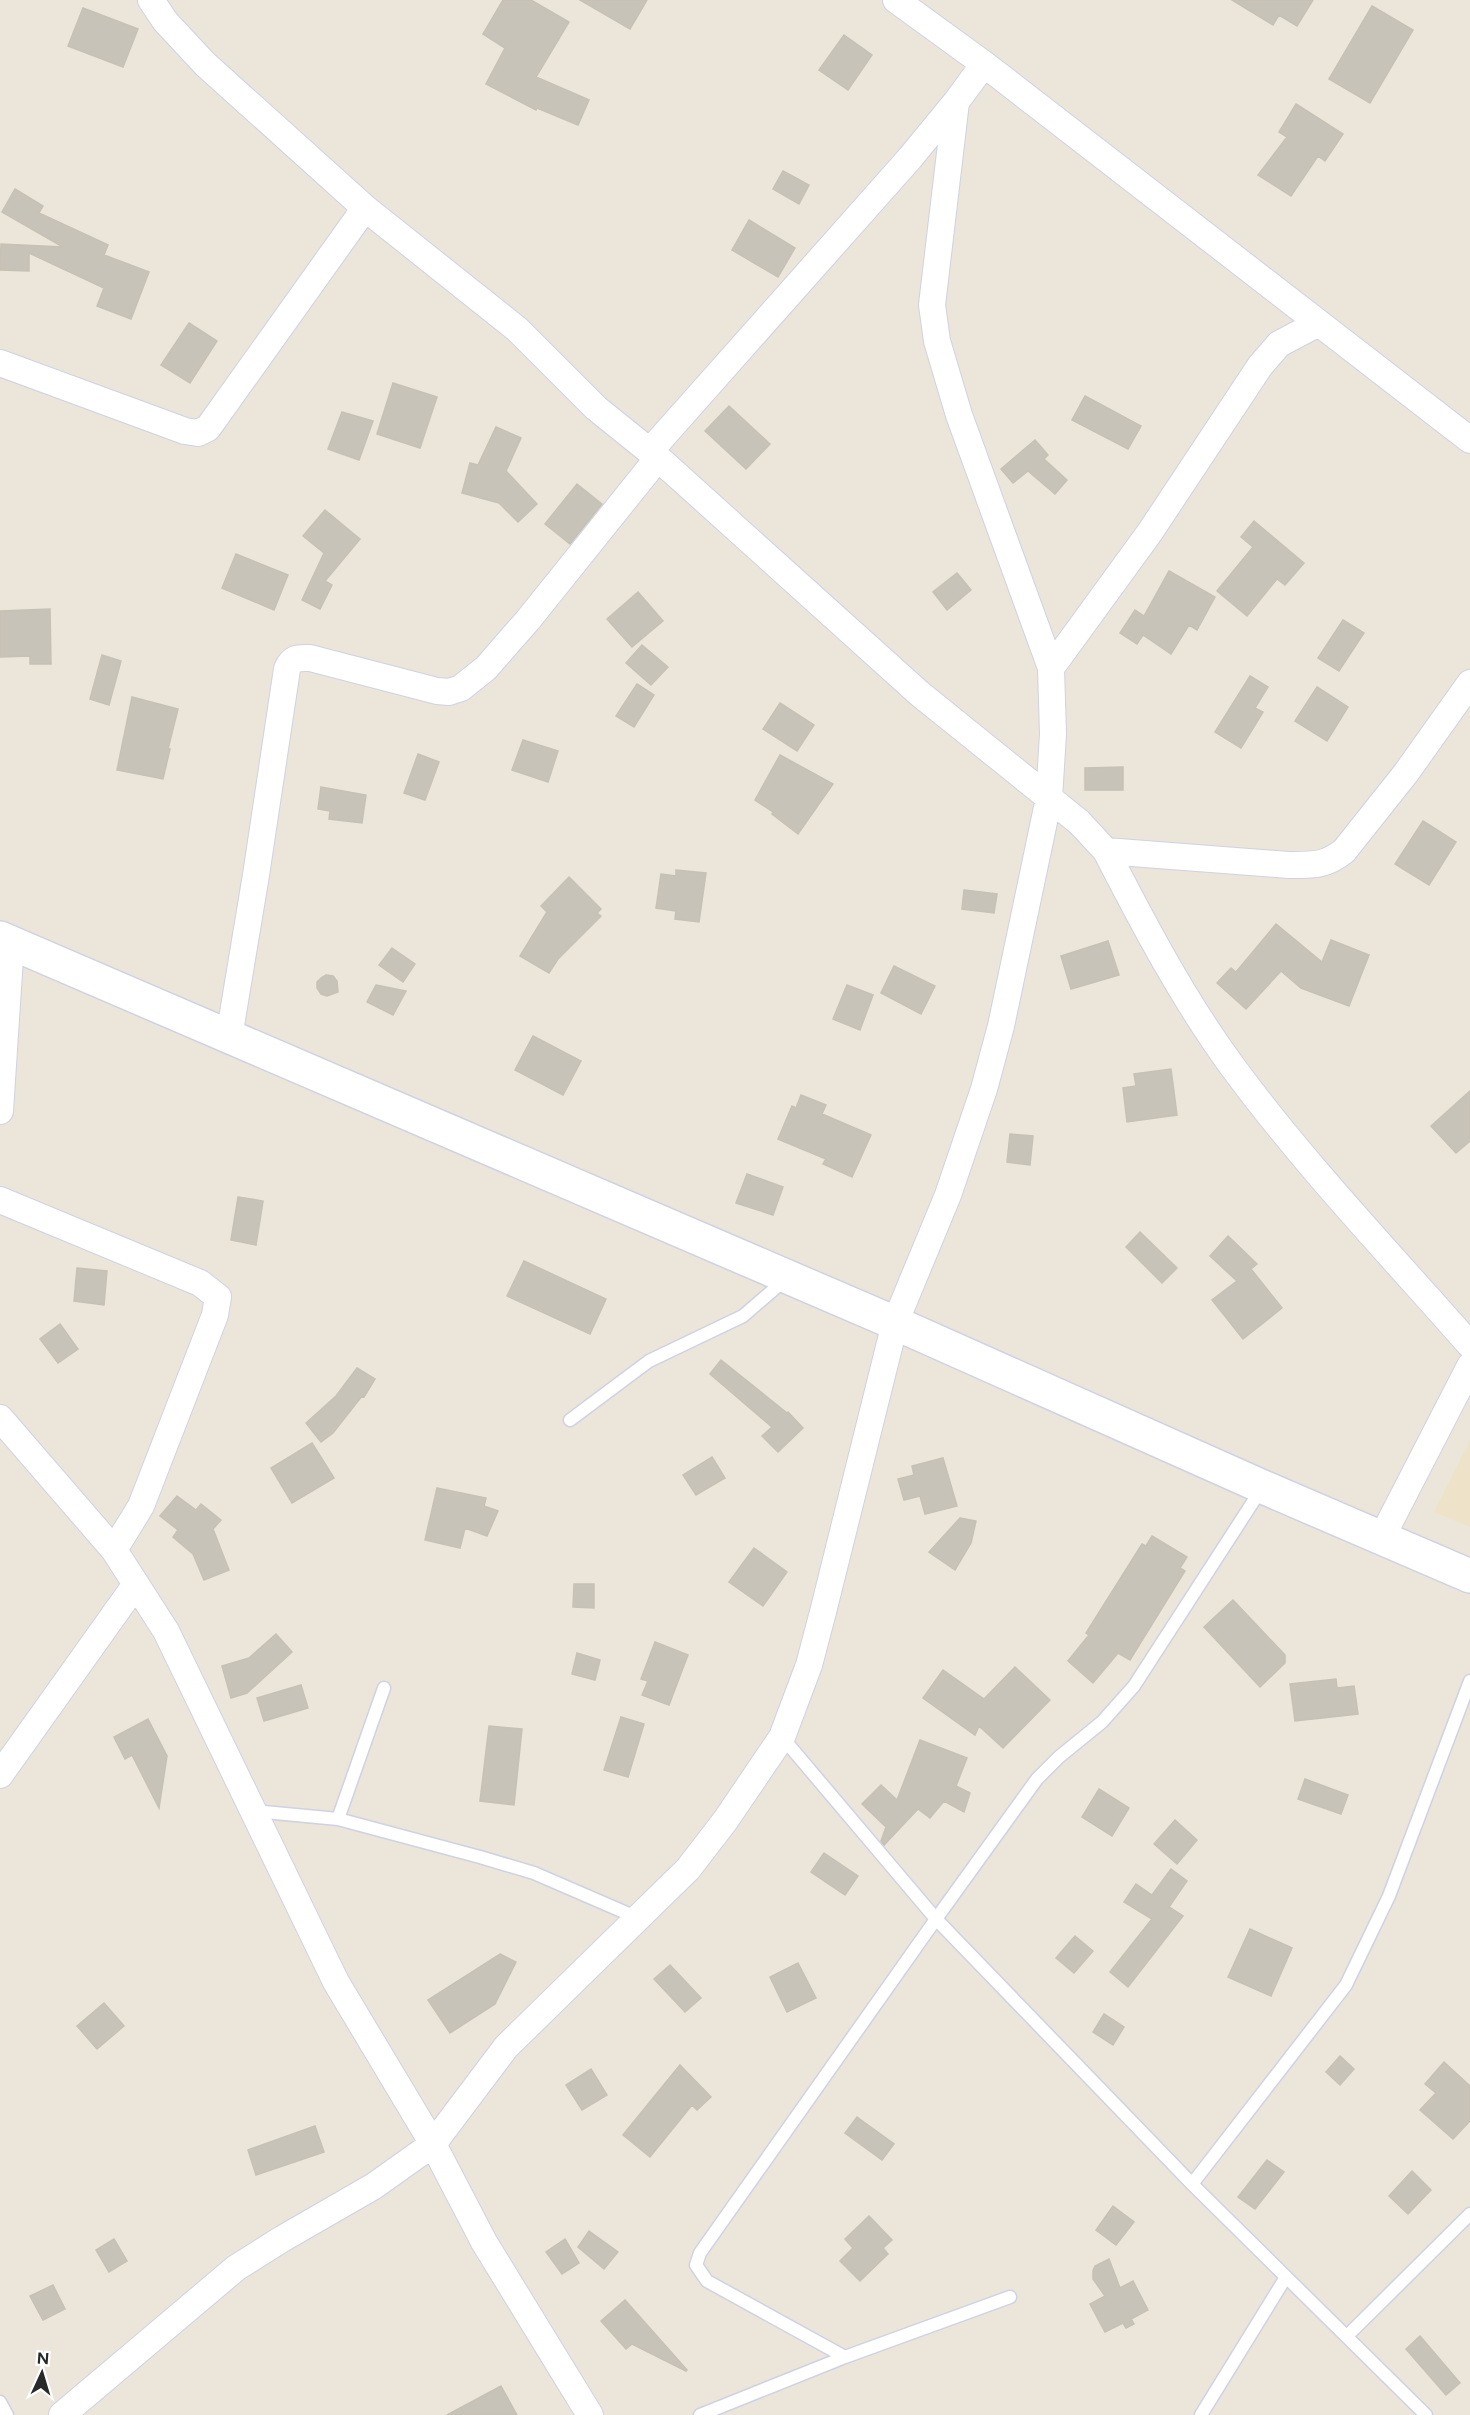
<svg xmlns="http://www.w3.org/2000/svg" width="1470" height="2415" viewBox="0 0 1470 2415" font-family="Figtree,sans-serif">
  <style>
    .education { fill: #eee3c8 }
    .building { fill: #c7c3b9; stroke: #c7c1b4; stroke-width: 1.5 }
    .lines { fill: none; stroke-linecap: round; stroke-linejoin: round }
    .lane-casing { stroke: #cfd2e2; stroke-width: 15 }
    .street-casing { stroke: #cfd2e2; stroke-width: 28 }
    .secondary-casing { stroke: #cfd2e2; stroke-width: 36 }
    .lane { stroke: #fff; stroke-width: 12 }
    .street { stroke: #fff; stroke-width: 26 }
    .secondary { stroke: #fff; stroke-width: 33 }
  </style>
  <rect width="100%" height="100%" fill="#ebe5da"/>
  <!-- education -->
  <path class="education" d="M 1470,1440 L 1470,1527 L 1434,1512 Z"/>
  <!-- building -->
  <path class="building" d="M 503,0 L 531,0 L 569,22 L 536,77 L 589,100 L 578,125 L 537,108 L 536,110 L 486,84 L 505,48 L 483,34 Z
    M 580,0 L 647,0 L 630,29 Z
    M 1232,0 L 1313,0 L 1297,26 L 1279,15 L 1273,25 Z
    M 1372,6 L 1413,30 L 1370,103 L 1329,79 Z
    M 83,8 L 138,29 L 123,67 L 68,46 Z
    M 844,35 L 872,55 L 848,90 L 819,70 Z
    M 1296,104 L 1343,134 L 1325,161 L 1318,156 L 1291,196 L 1258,175 L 1287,137 L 1279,132 Z
    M 783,171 L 809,185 L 799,204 L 773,189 Z
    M 15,189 L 43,206 L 39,213 L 108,245 L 104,255 L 149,272 L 131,319 L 97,306 L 104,288 L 29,253 L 29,271 L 0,270 L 1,244 L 63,247 L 2,212 Z
    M 749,220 L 795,248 L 778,277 L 732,250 Z
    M 189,323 L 217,341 L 190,383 L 161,365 Z
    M 393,383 L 437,397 L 420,448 L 377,434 Z
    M 1085,396 L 1141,426 L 1128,449 L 1072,420 Z
    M 729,406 L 770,444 L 746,469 L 705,431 Z
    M 342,412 L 373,421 L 359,460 L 328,449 Z
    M 496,427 L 521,438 L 506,471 L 537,504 L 518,522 L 499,503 L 462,493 L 470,463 L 478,465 Z
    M 1035,440 L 1048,455 L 1044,459 L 1067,480 L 1055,494 L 1028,471 L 1013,483 L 1001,469 Z
    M 577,484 L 602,504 L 570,544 L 545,524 Z
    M 325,510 L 360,539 L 325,581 L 332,585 L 320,609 L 302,600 L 324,553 L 303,536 Z
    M 1254,521 L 1304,563 L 1285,585 L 1277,579 L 1247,616 L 1217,591 L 1253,547 L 1241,537 Z
    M 236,554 L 288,575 L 274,610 L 222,588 Z
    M 1169,571 L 1215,597 L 1197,630 L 1189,625 L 1171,654 L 1143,635 L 1137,644 L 1120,633 L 1135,610 L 1144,616 Z
    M 957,573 L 971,590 L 947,610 L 933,592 Z
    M 638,592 L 663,621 L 632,647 L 607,619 Z
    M 50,609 L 51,664 L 30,664 L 30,656 L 0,657 L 0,611 Z
    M 1343,620 L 1364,633 L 1339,671 L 1318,658 Z
    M 642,645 L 668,667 L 651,685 L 626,663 Z
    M 102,655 L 121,661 L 109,705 L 90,699 Z
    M 1250,676 L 1268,687 L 1255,708 L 1263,712 L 1241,748 L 1215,732 Z
    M 637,684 L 654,695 L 634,727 L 616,716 Z
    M 1317,687 L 1348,707 L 1327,741 L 1295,721 Z
    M 132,697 L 178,709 L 168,749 L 170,749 L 163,779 L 117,770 Z
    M 780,703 L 814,725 L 797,751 L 763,729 Z
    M 523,740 L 558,751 L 548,782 L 512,770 Z
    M 418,754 L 439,762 L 425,800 L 404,793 Z
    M 780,755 L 833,784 L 798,834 L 772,814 L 773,812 L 755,800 Z
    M 1123,767 L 1123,790 L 1085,790 L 1085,768 Z
    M 321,787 L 366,795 L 362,823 L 329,819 L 330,811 L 318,809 Z
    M 1423,821 L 1456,842 L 1429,885 L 1395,864 Z
    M 676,870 L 706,873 L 699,922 L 675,919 L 676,911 L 656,908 L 661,874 L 676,876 Z
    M 569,877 L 601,909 L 597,913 L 601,916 L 558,959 L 549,973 L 520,956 L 547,912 L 541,906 Z
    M 964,890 L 997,894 L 994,913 L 962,909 Z
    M 1276,924 L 1322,962 L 1331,940 L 1369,955 L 1349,1006 L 1301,988 L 1281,971 L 1246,1009 L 1217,983 L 1231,968 L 1236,972 Z
    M 1108,941 L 1119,975 L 1071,989 L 1061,956 Z
    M 392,948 L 415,964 L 403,982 L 379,965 Z
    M 894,966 L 935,986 L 921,1014 L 881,993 Z
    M 326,975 L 333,976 L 337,981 L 338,992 L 327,996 L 321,994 L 317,988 L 317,982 L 321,978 Z
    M 376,985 L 406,991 L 393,1015 L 367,1002 Z
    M 847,985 L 873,995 L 860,1030 L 833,1019 Z
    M 533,1036 L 581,1061 L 563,1095 L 515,1070 Z
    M 1171,1069 L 1177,1115 L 1127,1122 L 1123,1088 L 1136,1086 L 1134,1074 Z
    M 1470,1091 L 1470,1141 L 1456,1153 L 1431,1126 Z
    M 801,1095 L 826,1105 L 822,1114 L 871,1135 L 852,1177 L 823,1164 L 826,1159 L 778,1139 L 792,1106 L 796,1108 Z
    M 1010,1134 L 1033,1136 L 1030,1165 L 1007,1162 Z
    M 747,1174 L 783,1187 L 773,1215 L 736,1203 Z
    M 238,1197 L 263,1201 L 256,1245 L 231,1240 Z
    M 1140,1232 L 1177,1268 L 1162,1283 L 1126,1247 Z
    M 1228,1236 L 1257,1264 L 1251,1269 L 1282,1308 L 1243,1339 L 1212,1300 L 1237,1281 L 1210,1256 Z
    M 524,1261 L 606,1299 L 590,1334 L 507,1296 Z
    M 77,1268 L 107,1271 L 104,1305 L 74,1301 Z
    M 60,1324 L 78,1349 L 58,1363 L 40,1339 Z
    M 721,1360 L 787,1413 L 788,1412 L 803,1428 L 778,1452 L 762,1436 L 772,1427 L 710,1374 Z
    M 357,1368 L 375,1379 L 364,1397 L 362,1396 L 333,1433 L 321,1442 L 306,1423 L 336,1396 Z
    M 312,1443 L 334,1478 L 292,1503 L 271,1468 Z
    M 712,1457 L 725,1478 L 696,1495 L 683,1475 Z
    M 943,1458 L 957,1506 L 925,1514 L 920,1496 L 904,1500 L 898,1479 L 914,1475 L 912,1466 Z
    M 437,1488 L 486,1498 L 484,1506 L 498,1511 L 487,1536 L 465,1528 L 460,1548 L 425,1540 Z
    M 177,1496 L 196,1510 L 201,1504 L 221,1520 L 213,1529 L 229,1570 L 204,1580 L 193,1554 L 173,1537 L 178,1530 L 160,1516 Z
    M 960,1518 L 976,1521 L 971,1543 L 955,1570 L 929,1552 Z
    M 1152,1536 L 1187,1557 L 1180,1568 L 1185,1571 L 1130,1660 L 1118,1653 L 1093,1683 L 1068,1661 L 1089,1635 L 1086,1633 L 1142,1544 L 1146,1546 Z
    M 754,1548 L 787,1572 L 763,1606 L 729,1582 Z
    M 574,1584 L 594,1584 L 594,1608 L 573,1607 Z
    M 1233,1600 L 1285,1655 L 1285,1663 L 1260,1687 L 1204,1627 Z
    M 276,1634 L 292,1652 L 247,1693 L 231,1698 L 222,1666 L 249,1658 Z
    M 655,1642 L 688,1655 L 669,1705 L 642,1695 L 648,1681 L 641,1679 Z
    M 577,1653 L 600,1660 L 595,1680 L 572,1674 Z
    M 1015,1667 L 1050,1700 L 1003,1748 L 979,1726 L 975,1735 L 923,1698 L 943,1670 L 984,1699 Z
    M 1336,1679 L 1337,1688 L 1354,1686 L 1358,1714 L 1295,1721 L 1290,1684 Z
    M 301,1685 L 308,1708 L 264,1721 L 257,1698 Z
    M 621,1717 L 644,1724 L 628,1777 L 604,1770 Z
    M 148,1719 L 167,1756 L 159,1808 L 132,1755 L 125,1759 L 114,1737 Z
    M 489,1726 L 522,1729 L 514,1805 L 480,1801 Z
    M 920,1740 L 967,1758 L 956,1786 L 970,1793 L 964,1812 L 944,1801 L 930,1818 L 918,1809 L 884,1845 L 881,1841 L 886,1827 L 862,1804 L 881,1785 L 897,1800 Z
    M 1305,1779 L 1348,1795 L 1341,1814 L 1298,1799 Z
    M 1099,1789 L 1129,1808 L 1112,1836 L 1082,1817 Z
    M 1175,1820 L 1197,1840 L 1177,1864 L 1154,1844 Z
    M 824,1853 L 858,1876 L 845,1895 L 811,1872 Z
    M 1171,1869 L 1187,1881 L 1169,1907 L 1183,1916 L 1128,1987 L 1110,1972 L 1152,1919 L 1124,1902 L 1136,1884 L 1152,1895 Z
    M 1250,1929 L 1292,1948 L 1271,1996 L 1228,1977 Z
    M 1075,1936 L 1093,1951 L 1074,1973 L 1056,1958 Z
    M 500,1954 L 516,1962 L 495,2004 L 450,2033 L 428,2000 Z
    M 798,1963 L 816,1998 L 787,2012 L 770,1977 Z
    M 670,1965 L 701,1998 L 685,2012 L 654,1979 Z
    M 104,2003 L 124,2026 L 97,2049 L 77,2026 Z
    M 1104,2014 L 1124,2027 L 1113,2045 L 1093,2032 Z
    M 1340,2056 L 1354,2069 L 1340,2085 L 1326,2072 Z
    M 1444,2062 L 1470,2086 L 1470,2121 L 1453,2139 L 1420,2110 L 1436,2093 L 1425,2084 Z
    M 680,2065 L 711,2097 L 697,2110 L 692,2105 L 650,2157 L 623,2135 Z
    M 591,2069 L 607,2095 L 582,2110 L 566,2085 Z
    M 857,2117 L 894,2144 L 882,2160 L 845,2133 Z
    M 315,2126 L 324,2152 L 256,2175 L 248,2150 Z
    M 1267,2160 L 1284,2172 L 1255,2209 L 1238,2197 Z
    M 1412,2171 L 1431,2190 L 1408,2214 L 1389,2196 Z
    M 1113,2206 L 1134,2222 L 1116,2245 L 1096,2230 Z
    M 869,2216 L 892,2240 L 883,2248 L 888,2254 L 860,2281 L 840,2261 L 853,2248 L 845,2239 Z
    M 589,2231 L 618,2252 L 604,2269 L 578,2247 Z
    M 114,2239 L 127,2261 L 109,2272 L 96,2250 Z
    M 565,2239 L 579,2263 L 562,2274 L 546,2252 Z
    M 1109,2259 L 1120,2288 L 1133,2281 L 1148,2310 L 1131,2319 L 1134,2324 L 1126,2328 L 1123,2323 L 1105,2332 L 1090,2304 L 1105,2296 L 1093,2279 L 1093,2271 L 1095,2266 Z
    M 53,2285 L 65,2309 L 43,2320 L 30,2296 Z
    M 625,2300 L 687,2370 L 686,2371 L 632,2344 L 626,2349 L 601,2321 Z
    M 1420,2336 L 1460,2383 L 1446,2395 L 1406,2349 Z
    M 501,2386 L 517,2415 L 447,2415 Z"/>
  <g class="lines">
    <defs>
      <path id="lane" d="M 570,1420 L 649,1361 L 743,1316 L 786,1279
        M 1262,1488 L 1134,1686 L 1102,1722 L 1059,1757 L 1037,1779 L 936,1919 L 1192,2184 L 1426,2415
        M 782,1737 L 936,1919 L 700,2253 L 696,2265 L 707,2281 L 845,2357
        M 253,1811 L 338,1819 L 480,1857 L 534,1873 L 638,1918
        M 338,1819 L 384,1688
        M 1192,2184 L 1346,1985 L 1389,1896 L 1470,1681
        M 1347,2336 L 1470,2214
        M 0,2402 L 7,2415
        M 700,2415 L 845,2357 L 1010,2297
        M 1201,2415 L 1286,2277"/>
      <path id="street" d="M 151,0 L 165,21 L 205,64 L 365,208 L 517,329 L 596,408 L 658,458 L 920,694 L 1079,822 L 1106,851 C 1144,925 1183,999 1232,1066 C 1304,1164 1390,1254 1470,1345
        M 896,0 L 984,64 L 1470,440
        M 0,363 L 185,431 L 198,433 L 208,428 L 365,208
        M 650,451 L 910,158 L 956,102
        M 1051,668 L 1150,532 L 1260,366 L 1279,344 L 1317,324
        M 1106,851 L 1289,865 C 1313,865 1325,866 1344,851 L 1406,773 L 1470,683
        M 229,1037 L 256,875 L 287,669 C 292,657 298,658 310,658 L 437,691 L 449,692 L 461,688 L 486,668 L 528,620 L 658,458
        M 0,1111 L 11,942
        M 0,1200 L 200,1283 L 218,1297 L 215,1315 L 141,1506 L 114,1550
        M 0,1418 L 114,1550 L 166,1631 L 336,1982 L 433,2144 L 374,2186 L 282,2239 L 236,2268 L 62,2415
        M 1381,1539 L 1470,1366
        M 0,1775 L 136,1584
        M 590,2415 L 484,2242 L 433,2144 L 506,2047 L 688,1869 L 725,1821 L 782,1737 L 809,1665 L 823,1612 L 895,1323 L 948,1195 L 984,1089 L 1001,1026 L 1049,798 L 1053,734 L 1051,668 L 959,415 L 937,341 L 932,305 L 956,102 L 984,64"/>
      <path id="secondary" d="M 0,938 L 895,1323 L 1263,1487 L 1470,1576"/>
    </defs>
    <!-- lane casing -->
    <use href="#lane" class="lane-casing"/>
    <!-- street casing -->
    <use href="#street" class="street-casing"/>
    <!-- secondary casing -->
    <use href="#secondary" class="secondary-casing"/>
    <!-- lane -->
    <use href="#lane" class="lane"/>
    <!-- street -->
    <use href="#street" class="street"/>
    <!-- secondary -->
    <use href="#secondary" class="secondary"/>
  </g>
  <!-- north arrow -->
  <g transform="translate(42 2373) rotate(4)" stroke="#ffffff" stroke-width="4.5" paint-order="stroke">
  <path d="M0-4.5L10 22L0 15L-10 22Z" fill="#292929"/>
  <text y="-9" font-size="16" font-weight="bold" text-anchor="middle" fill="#292929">N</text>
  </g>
</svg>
